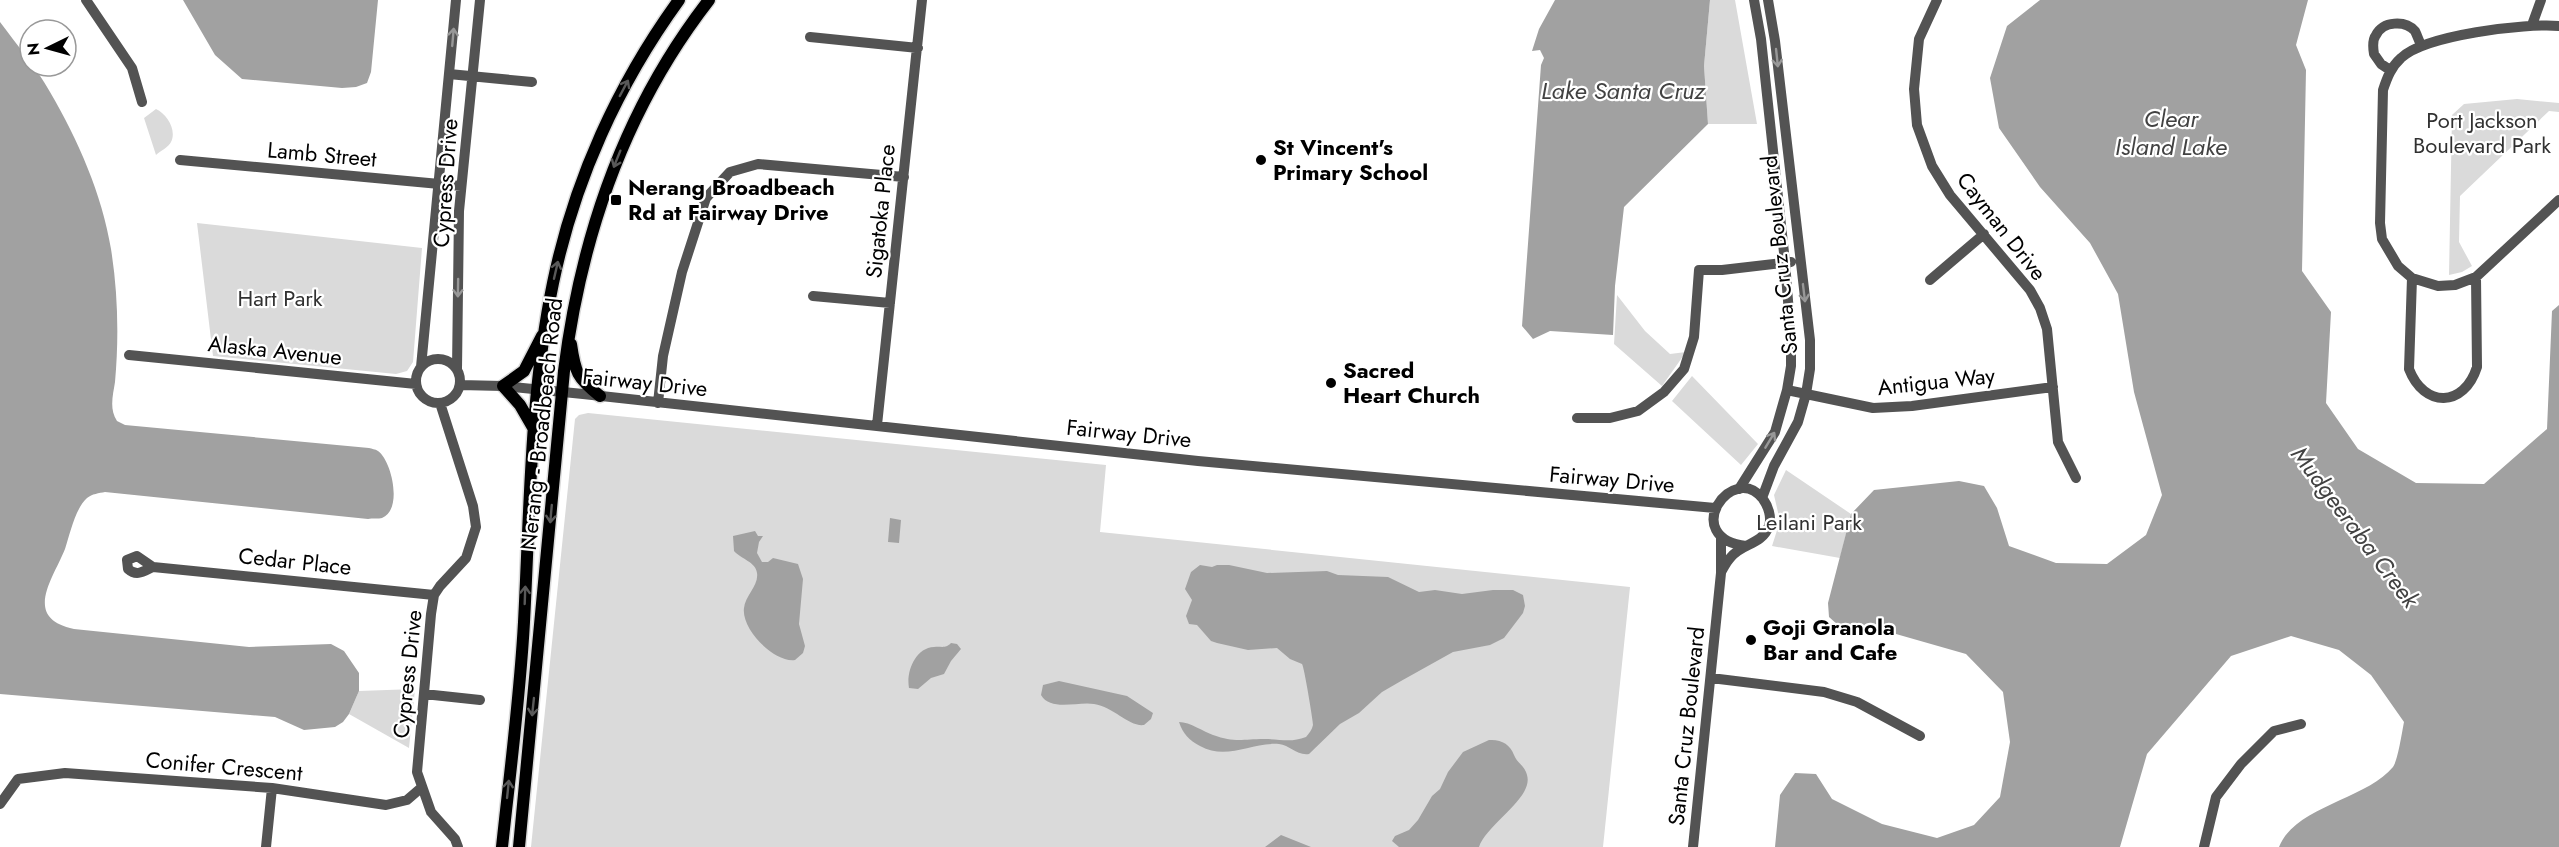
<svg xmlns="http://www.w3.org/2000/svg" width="2559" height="847" viewBox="0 0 2559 847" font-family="Jost,sans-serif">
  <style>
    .green { fill: #dadada }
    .water { fill: #a1a1a1 }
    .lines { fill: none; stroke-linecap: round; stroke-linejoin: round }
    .major-casing { stroke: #dbdbdb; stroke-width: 15 }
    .minor { stroke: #535353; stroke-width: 10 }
    .major { stroke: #000; stroke-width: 12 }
    .oneway { stroke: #989898 }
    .oneway2 { stroke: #595959 }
    .poi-dot { fill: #000; stroke: #fff; stroke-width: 2 }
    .labels { text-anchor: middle; stroke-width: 4.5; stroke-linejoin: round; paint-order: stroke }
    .park-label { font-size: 22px; fill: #313131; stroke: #fff }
    .poi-label { font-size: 22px; font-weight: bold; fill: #000; stroke: #fff; text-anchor: start }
    .street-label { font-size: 22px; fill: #000; stroke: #fff }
    .water-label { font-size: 24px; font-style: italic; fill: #424242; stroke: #fff }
  </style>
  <rect width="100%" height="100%" fill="#fff"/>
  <!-- green -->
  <path class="green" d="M 1710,0 L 1735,0 L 1757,124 L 1708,124 L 1704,66 Z
    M 2517,99 L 2559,103 L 2559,112 L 2549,111 L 2460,196 L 2459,242 L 2472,266 L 2462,272 L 2449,275 L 2452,115 L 2464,104 Z
    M 156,109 C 167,114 177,130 171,142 C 169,147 160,151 156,155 L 144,118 Z
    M 197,223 L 422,248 L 413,362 L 407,371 L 396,374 L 213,356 Z
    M 1617,295 L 1645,331 L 1670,354 L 1686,352 L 1662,386 L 1614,344 Z
    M 1692,376 L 1758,444 L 1741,465 L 1672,401 Z
    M 588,413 L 1106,465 L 1100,532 L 1630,587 L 1603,847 L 531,847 L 575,419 L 579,415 Z
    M 1786,470 L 1851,514 L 1840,558 L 1772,546 L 1780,521 L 1774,495 Z
    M 415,689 L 409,748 L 349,714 L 359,691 Z"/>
  <!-- water -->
  <path class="water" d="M 183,0 L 378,0 L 371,72 L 367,83 L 356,87 L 342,88 L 242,79 L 215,55 Z
    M 1555,0 L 1710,0 L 1704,66 L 1708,124 L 1624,207 L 1615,286 L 1613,335 L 1550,331 L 1533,339 L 1522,326 L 1541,65 L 1544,58 L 1540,50 L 1532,51 L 1539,29 Z
    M 2040,0 L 2308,0 L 2296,45 L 2306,70 L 2302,271 L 2331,312 L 2326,403 L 2358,449 L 2416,483 L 2484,484 L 2547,429 L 2552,311 L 2559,305 L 2559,847 L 2279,847 C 2294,807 2367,799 2393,767 C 2398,760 2402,732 2404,722 L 2371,675 L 2339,650 L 2291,636 L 2231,656 L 2147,754 L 2120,847 L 1775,847 L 1780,795 L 1795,773 L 1816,774 L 1832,799 L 1882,824 L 1937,838 L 1974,825 L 2000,797 L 2010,742 L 2003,692 L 1966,654 L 1875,628 L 1838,625 L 1829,617 L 1828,603 L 1851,514 L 1874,490 L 1959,481 L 1984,486 L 1997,508 L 2009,546 L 2056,563 L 2107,564 L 2146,535 L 2162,495 L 2134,392 L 2118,294 L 2090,243 L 2040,187 L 1999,128 L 1990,78 L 2007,26 Z
    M 0,22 C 17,45 36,67 50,92 C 78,140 102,194 111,249 C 118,293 119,338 115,382 C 113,395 109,409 117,421 L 125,425 L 369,448 C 372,449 375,449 378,451 C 392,461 403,510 382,518 C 379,519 372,518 368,519 L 105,492 C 99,493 92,494 87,498 C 75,509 70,534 65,549 C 53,579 22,618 74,629 L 249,647 L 331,644 L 344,651 L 359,673 L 359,691 L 349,714 L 343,722 L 335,727 L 304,730 L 275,717 L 0,694 Z
    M 890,518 L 901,520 L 899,543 L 888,542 Z
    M 755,531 L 758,536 L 763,536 L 759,542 L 757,553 L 762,562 L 768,562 L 773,558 L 798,564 L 803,579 L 799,624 L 805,646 L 803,653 L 795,660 C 774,663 741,629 744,608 C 745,596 759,585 757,573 C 756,562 741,559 734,551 L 733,536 Z
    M 1200,565 L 1212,567 L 1217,565 L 1229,565 L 1267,573 L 1327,571 L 1338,575 L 1388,577 L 1419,592 L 1435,590 L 1462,594 L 1493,590 L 1513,590 L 1523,595 L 1525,606 L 1523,613 L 1504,638 L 1490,645 L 1453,652 L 1401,681 L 1382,692 L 1359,713 L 1340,724 L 1309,754 C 1297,756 1290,745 1279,744 C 1251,742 1227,761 1200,746 C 1189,740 1183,734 1179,722 C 1190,722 1204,732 1213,735 C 1235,743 1243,739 1264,739 C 1280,739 1291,743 1306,737 C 1309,733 1312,730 1313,725 C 1313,721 1304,666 1302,664 L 1290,659 L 1277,648 L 1248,650 L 1217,643 L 1211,641 L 1197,625 L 1189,624 L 1186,616 L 1192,600 L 1185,589 L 1191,572 Z
    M 951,643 L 957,644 L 961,649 L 951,661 L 944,674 L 931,678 L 918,689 L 909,688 C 906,672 915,648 934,647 C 942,646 945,649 951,643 Z
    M 1059,681 L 1127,696 L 1153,713 L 1151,719 L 1144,725 C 1129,727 1114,707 1094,704 C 1078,701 1051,712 1041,695 L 1043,685 Z
    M 1489,740 C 1501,739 1510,744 1514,755 C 1517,763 1525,766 1527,775 C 1534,798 1487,824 1479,847 L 1399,847 L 1392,841 L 1395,836 L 1409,830 L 1418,820 L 1432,796 L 1440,789 L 1448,772 L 1463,752 Z
    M 1281,835 L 1311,847 L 1265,847 Z"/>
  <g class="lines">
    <defs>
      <path id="major" d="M 571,344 C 575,372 577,378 600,396
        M 535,431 L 520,405 L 503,386 L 524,371 L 542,336
        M 502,847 C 510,772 520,697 524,622 C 530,509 530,394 553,283 C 574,181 618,84 679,0
        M 519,847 L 564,371 C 581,236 625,108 709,0"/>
    </defs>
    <!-- major casing -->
    <use href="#major" class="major-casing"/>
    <!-- minor -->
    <path class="minor" d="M 86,0 L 132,68 L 142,102
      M 1937,0 L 1919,39 L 1914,89 L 1917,125 L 1932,166 L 1950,195 L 2030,290 L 2040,308 L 2047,329 L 2058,442 L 2076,478
      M 2532,25 L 2541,0
      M 2559,26 C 2525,23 2425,35 2401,58 C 2391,67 2387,78 2383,90 L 2380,223 L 2382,239 L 2398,266 L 2412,278 L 2438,286 L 2455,285 L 2476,277 L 2559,200
      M 810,37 L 918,48
      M 2390,70 L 2381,64 L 2374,54 C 2373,48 2372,40 2376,35 C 2383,21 2405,20 2415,31 C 2417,35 2419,41 2421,45
      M 449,74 L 532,82
      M 180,160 L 461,186
      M 2412,278 L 2409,369 C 2424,408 2464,408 2477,367 L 2476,277
      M 1930,280 L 1984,234
      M 813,296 L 890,303
      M 129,355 L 416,384
      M416 381a22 22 0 1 1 44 0a22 22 0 1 1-44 0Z
      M 421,367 L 456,0
      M 457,370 L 459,211 L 480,0
      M 460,385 L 503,386 L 583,394 L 1198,461 L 1715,508
      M 1787,390 L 1873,408 L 1912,406 L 2053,387
      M 440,403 L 473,506 L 476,527 L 466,558 L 440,586 L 434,595 L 431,614 L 417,772 L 431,812 L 455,839 L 458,847
      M 658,403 L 663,356 L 682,272 L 706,198 L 730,172 L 758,164 L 904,177
      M 1577,418 L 1610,418 L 1638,411 L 1664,392 L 1684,369 L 1694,337 L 1699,270 L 1722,270 L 1791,262
      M 877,425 L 922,0
      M 1739,489 L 1775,432 L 1787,390 L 1791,366 L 1791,339 L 1785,262 L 1761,39 L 1754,0
      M 1762,498 L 1774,466 L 1798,422 L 1806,394 L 1810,369 L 1810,340 L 1775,41 L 1768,0
      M 153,567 C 144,571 137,577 128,569 L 127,560 L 137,556 L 153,567 L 434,595
      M 1721,572 C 1724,567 1727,561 1731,557 C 1742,543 1762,545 1769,526 C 1772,517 1768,506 1763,499 C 1732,460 1679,538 1746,546
      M 1711,678 L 1824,692 L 1857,702 L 1920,736
      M 424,694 L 480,700
      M 0,804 L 18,779 L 65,773 L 272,788 L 386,805 L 407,800 L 421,788
      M 266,847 L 272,788
      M 1693,847 L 1721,573 L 1721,537
      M 2204,847 L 2216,797 L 2241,764 L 2274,731 L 2301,724"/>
    <!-- major -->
    <use href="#major" class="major"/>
  </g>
  <!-- one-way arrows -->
  <defs><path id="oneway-shaft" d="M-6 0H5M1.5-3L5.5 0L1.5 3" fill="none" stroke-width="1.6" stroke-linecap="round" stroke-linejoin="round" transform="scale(1.5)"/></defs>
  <g class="oneway">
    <use href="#oneway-shaft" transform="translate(453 37) rotate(-85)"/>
    <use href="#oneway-shaft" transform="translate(1777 58) rotate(84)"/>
    <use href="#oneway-shaft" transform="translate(458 288) rotate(91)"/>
    <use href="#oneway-shaft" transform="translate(1804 293) rotate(83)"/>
    <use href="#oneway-shaft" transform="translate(1770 440) rotate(-59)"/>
  </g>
  <g class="oneway2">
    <use href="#oneway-shaft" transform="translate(624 88) rotate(-62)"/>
    <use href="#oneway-shaft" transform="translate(617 159) rotate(112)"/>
    <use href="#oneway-shaft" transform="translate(556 270) rotate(-77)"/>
    <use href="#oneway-shaft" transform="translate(551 514) rotate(95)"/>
    <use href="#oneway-shaft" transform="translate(525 595) rotate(-88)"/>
    <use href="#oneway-shaft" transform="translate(533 707) rotate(96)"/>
    <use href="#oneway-shaft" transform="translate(508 789) rotate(-84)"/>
  </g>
  <!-- markers -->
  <g class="poi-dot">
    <circle cx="1261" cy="160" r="6"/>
    <rect x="610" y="194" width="12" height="12" rx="3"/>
    <circle cx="1331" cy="383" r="6"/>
    <circle cx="1751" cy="640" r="6"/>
  </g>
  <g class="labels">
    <!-- park labels -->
    <g class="park-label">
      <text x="2482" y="128">Port Jackson<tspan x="2482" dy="25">Boulevard Park</tspan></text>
      <text x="280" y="306">Hart Park</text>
      <text x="1809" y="530">Leilani Park</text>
    </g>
    <!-- poi labels -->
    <g class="poi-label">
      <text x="1273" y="155">St Vincent's<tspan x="1273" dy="25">Primary School</tspan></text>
      <text x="628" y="195">Nerang Broadbeach<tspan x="628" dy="25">Rd at Fairway Drive</tspan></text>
      <text x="1343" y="378">Sacred<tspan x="1343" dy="25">Heart Church</tspan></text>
      <text x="1763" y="635">Goji Granola<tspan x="1763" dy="25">Bar and Cafe</tspan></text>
    </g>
    <!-- street labels -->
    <g class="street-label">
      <text transform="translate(322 154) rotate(5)" y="8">Lamb Street</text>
      <text transform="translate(445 183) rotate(-86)" y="8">Cypress Drive</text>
      <text transform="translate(880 211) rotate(-84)" y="8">Sigatoka Place</text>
      <text transform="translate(2002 226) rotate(52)" y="8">Cayman Drive</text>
      <text transform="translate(1779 255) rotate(-96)" y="8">Santa Cruz Boulevard</text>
      <text transform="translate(275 350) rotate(6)" y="8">Alaska Avenue</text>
      <text transform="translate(1936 381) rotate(-6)" y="8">Antigua Way</text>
      <text transform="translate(645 382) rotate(6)" y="8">Fairway Drive</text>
      <text transform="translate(541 424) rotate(-84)" y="8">Nerang - Broadbeach Road</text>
      <text transform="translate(1129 433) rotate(6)" y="8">Fairway Drive</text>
      <text transform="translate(1612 479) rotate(5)" y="8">Fairway Drive</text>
      <text transform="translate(295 561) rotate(6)" y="8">Cedar Place</text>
      <text transform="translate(407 674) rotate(-84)" y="8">Cypress Drive</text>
      <text transform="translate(1686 726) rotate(-84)" y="8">Santa Cruz Boulevard</text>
      <text transform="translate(224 766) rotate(5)" y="8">Conifer Crescent</text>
    </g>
    <!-- water labels -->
    <g class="water-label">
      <text x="1623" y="99">Lake Santa Cruz</text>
      <text x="2171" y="127">Clear<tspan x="2171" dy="28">Island Lake</tspan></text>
      <text transform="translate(2355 527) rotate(53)" y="8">Mudgeeraba Creek</text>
    </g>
  </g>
  <!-- north arrow -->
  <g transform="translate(48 48) rotate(265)"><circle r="28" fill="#ffffff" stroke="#999999" stroke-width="1.5"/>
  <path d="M0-4.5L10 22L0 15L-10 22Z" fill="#000000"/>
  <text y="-9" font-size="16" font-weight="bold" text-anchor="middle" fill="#000000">N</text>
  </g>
</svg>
